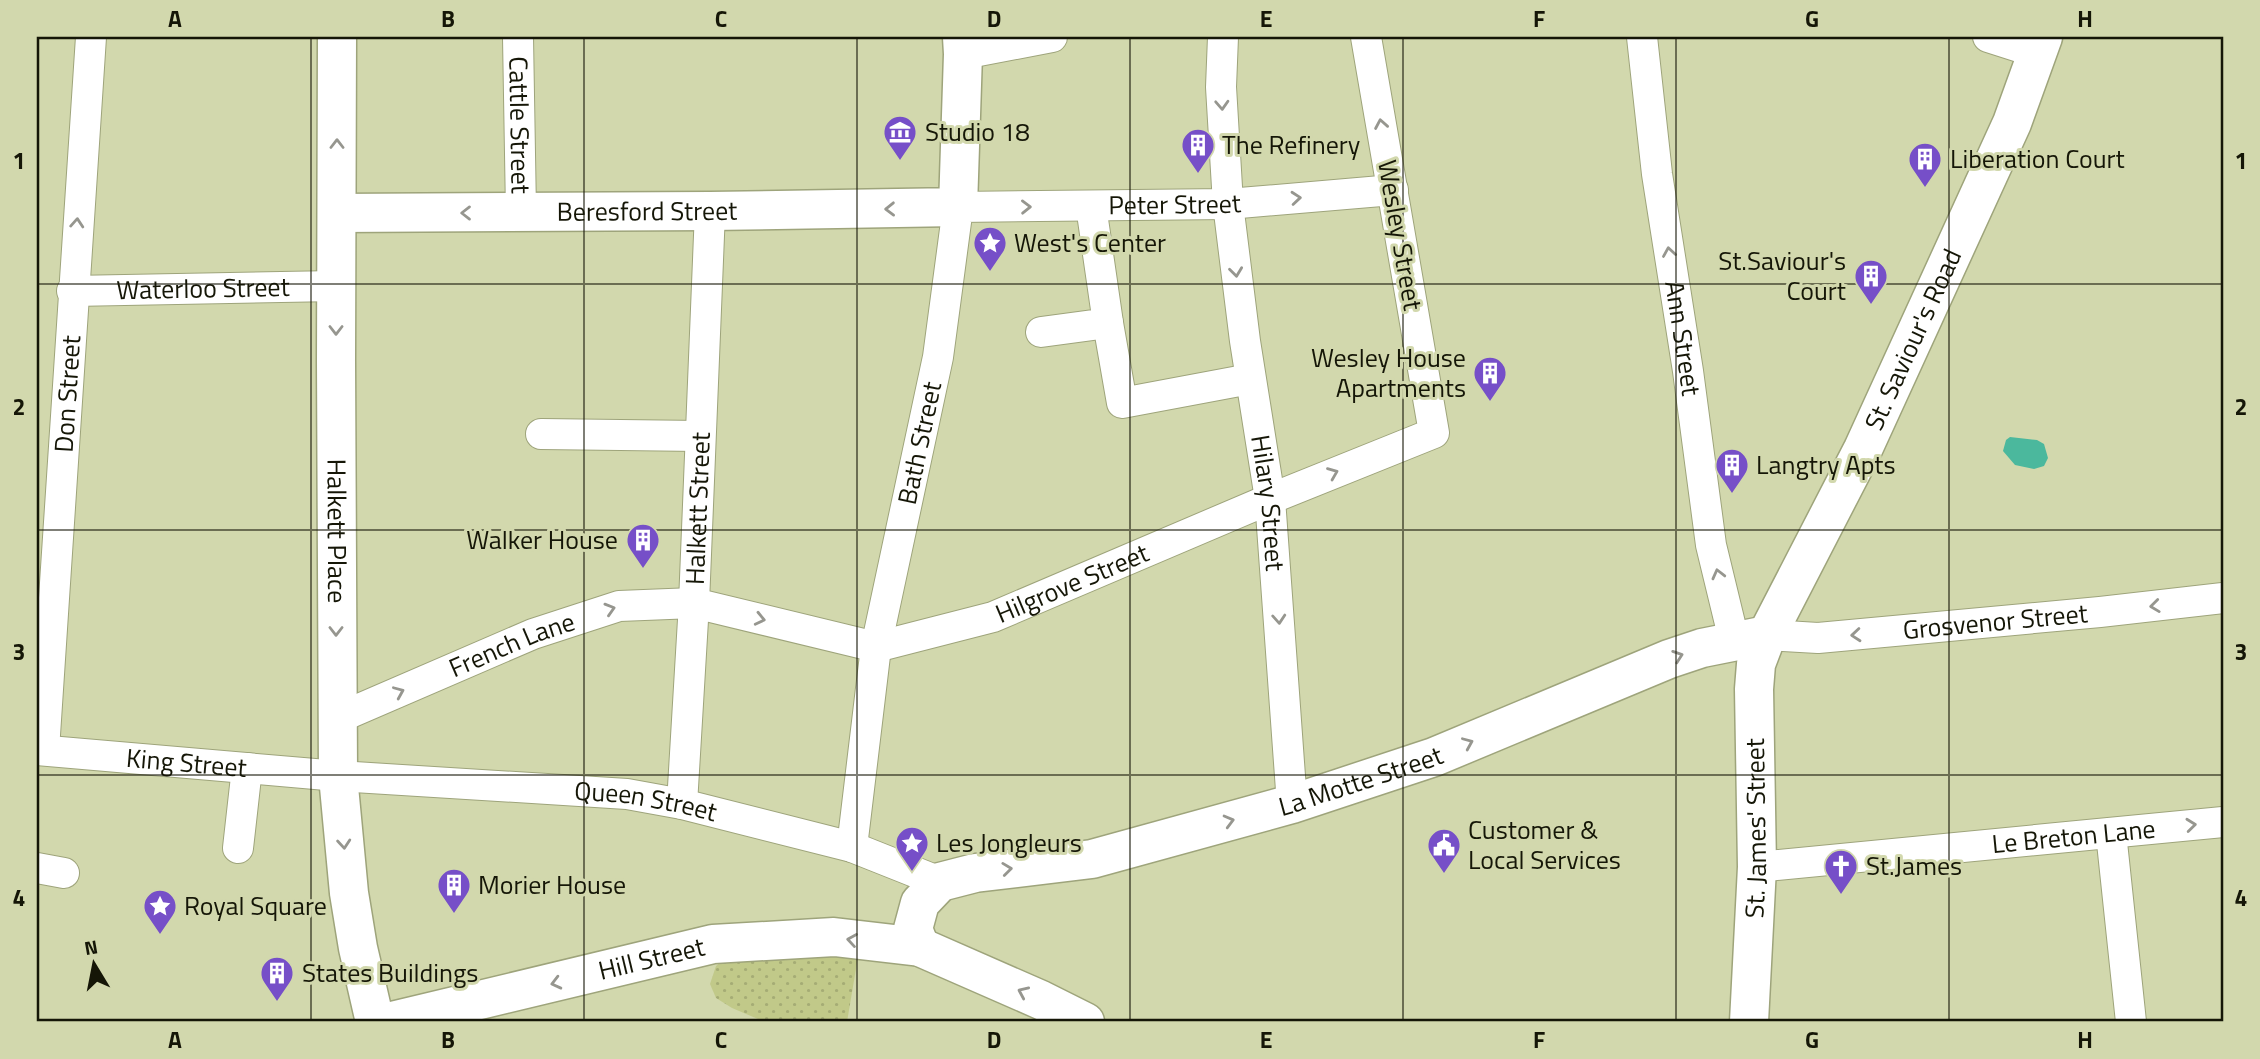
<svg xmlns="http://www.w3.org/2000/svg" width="2260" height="1059" viewBox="0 0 2260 1059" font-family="'Titillium Web',sans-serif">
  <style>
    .park { fill: url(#park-dots) }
    .water { fill: #4bb89d }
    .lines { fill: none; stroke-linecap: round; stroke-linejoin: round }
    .street-casing { stroke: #9ea47b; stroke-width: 32 }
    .secondary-casing { stroke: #9ea47b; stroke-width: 41 }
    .primary-casing { stroke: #9ea47b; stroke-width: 41 }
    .street { stroke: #fff; stroke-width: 30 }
    .secondary { stroke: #fff; stroke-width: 38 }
    .primary { stroke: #fff; stroke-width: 38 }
    .oneway { stroke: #96968f }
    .grid { fill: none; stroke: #151607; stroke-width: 2; stroke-opacity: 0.55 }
    .labels { text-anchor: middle; stroke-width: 6; stroke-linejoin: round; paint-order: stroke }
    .street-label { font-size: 26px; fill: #151607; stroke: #d2d8ad }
    .poi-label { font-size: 26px; fill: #151607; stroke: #d2d8ad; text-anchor: start }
    .neatline { fill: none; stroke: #151607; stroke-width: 2.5 }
    .grid-label { font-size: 23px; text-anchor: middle; font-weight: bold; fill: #151607 }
  </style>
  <defs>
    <pattern id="park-dots" width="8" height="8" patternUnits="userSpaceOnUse" patternTransform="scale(1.75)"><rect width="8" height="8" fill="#c1c989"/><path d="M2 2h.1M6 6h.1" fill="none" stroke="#a5ac75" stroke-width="1.8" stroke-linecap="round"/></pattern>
  </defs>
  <rect width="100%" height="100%" fill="#d2d8ad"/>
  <!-- park -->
  <path class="park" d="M 859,951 L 847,1022 L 765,1022 L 732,1008 L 716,998 L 710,984 L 716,966 L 730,955 Z"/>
  <!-- water -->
  <path class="water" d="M 2010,437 L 2037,440 L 2044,444 L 2048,458 L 2044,466 L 2034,469 L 2015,465 L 2003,451 L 2006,440 Z"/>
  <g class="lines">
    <defs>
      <g id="street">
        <path id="s1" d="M 518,37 L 521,212"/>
        <path id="s2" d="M 1223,37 L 1221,87 L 1228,204 L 1245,341 L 1270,499 L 1292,804"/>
        <path id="s3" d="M 1642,37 L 1657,174 L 1688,371 L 1711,545 L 1734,640"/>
        <path d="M 1988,37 L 2038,53"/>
        <path d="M 963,54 L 1052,37"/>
        <path id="s4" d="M 72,291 L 336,286"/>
        <path d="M 1108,323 L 1122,403 L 1250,379"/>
        <path d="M 1041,332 L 1108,323 L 1091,206"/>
        <path d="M 541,434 L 700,436"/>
        <path id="s5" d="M 1767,635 L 1818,638 L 2100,612 L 2223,598"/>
        <path id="s6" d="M 336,719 L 533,634 L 619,606 L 694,603 L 876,647 L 993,617 L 1270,499 L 1434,433 L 1366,37"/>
        <path id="s7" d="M 37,750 L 338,776 L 627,794 L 682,804 L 852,847 L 940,882"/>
        <path id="s8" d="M 44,750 L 91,37"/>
        <path id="s9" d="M 682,804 L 694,603 L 710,211"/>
        <path d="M 2111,833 L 2131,1022"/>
        <path id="s10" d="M 852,847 L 876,647 L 938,357 L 958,207 L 1228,204 L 1393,190"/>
        <path d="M 238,848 L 247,768"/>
        <path id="s11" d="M 1757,867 L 2223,822"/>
        <path d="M 37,868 L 64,873"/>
      </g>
      <g id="secondary">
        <path id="s12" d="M 337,37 L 336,361 L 338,776 L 349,893 L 358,948 L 375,1022"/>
        <path id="s13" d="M 337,213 L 710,211 L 958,207 L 963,54 L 962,37"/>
        <path id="s14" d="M 920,947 L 913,929 L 920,903 L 940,882 L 975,873 L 1092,859 L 1292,804 L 1434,757 L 1669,659 L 1702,648 L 1767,635"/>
        <path id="s15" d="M 388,1022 L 713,944 L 834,937 L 920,947 L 1041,1000 L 1085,1022"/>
      </g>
      <g id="primary">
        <path id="s16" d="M 1749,1022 L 1757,867 L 1754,689 L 1756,664 L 1767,635 L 1863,449 L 2012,123 L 2043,37"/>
      </g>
    </defs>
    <!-- street casing -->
    <use href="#street" class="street-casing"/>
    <!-- secondary casing -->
    <use href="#secondary" class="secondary-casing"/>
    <!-- primary casing -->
    <use href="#primary" class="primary-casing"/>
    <!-- street -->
    <use href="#street" class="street"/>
    <!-- secondary -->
    <use href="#secondary" class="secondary"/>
    <!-- primary -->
    <use href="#primary" class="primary"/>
  </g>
  <!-- one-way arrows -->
  <defs><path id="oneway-chevron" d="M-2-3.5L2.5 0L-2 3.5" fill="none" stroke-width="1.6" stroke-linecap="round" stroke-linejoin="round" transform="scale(1.75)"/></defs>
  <g class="oneway">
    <use href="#oneway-chevron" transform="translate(1222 105) rotate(87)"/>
    <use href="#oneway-chevron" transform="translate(1381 124) rotate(-100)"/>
    <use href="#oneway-chevron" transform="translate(337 144) rotate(-90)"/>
    <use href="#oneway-chevron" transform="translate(1296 198) rotate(-5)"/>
    <use href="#oneway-chevron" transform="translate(1026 207) rotate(-1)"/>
    <use href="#oneway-chevron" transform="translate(890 209) rotate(179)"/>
    <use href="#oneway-chevron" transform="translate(466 213) rotate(180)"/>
    <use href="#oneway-chevron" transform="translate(77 223) rotate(-86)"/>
    <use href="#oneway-chevron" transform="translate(1669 252) rotate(-99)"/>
    <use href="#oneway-chevron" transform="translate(1236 272) rotate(83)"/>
    <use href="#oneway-chevron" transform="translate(336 330) rotate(90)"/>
    <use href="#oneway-chevron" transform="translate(1333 473) rotate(-22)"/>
    <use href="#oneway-chevron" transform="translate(1718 574) rotate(-104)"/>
    <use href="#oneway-chevron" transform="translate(2155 606) rotate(173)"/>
    <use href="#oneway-chevron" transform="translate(610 609) rotate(-17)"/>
    <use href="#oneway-chevron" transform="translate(760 619) rotate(13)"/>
    <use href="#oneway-chevron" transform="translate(1279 619) rotate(86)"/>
    <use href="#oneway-chevron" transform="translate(336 631) rotate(90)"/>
    <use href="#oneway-chevron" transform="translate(1856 635) rotate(175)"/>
    <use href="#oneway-chevron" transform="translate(1678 656) rotate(-19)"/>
    <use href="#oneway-chevron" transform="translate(399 692) rotate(-23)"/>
    <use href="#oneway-chevron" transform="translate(1468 743) rotate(-23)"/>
    <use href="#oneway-chevron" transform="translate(1229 821) rotate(-15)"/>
    <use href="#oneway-chevron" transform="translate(2191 825) rotate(-6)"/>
    <use href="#oneway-chevron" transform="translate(344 844) rotate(85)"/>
    <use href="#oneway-chevron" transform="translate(1007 869) rotate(-7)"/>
    <use href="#oneway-chevron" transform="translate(852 940) rotate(-171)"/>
    <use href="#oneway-chevron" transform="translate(556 983) rotate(166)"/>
    <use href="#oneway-chevron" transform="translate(1023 992) rotate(-156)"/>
  </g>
  <!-- grid -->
  <path class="grid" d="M 311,37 L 311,1022M 584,37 L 584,1022M 857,37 L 857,1022M 1130,37 L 1130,1022M 1403,37 L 1403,1022M 1676,37 L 1676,1022M 1949,37 L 1949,1022M 37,284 L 2223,284M 37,530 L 2223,530M 37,775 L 2223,775"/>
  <!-- icons -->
  <defs>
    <symbol id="museum-pin" viewBox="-11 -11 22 30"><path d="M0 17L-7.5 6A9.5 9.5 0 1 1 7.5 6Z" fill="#764fc8" stroke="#d2d8ad"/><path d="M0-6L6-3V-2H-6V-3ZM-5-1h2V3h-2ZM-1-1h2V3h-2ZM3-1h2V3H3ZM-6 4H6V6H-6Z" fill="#fff"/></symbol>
    <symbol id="building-pin" viewBox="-11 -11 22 30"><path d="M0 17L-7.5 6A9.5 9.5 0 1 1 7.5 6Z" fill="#764fc8" stroke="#d2d8ad"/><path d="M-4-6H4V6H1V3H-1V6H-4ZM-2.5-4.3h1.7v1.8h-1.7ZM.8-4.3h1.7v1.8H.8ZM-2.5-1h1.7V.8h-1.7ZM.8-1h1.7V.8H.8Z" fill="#fff"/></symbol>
    <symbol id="sight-pin" viewBox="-11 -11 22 30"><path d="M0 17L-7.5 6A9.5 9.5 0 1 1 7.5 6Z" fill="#764fc8" stroke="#d2d8ad"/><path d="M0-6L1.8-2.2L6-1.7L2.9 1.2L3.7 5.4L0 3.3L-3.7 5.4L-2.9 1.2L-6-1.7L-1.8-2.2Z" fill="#fff"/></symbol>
    <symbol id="civic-pin" viewBox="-11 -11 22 30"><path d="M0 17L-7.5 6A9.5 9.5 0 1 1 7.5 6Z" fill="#764fc8" stroke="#d2d8ad"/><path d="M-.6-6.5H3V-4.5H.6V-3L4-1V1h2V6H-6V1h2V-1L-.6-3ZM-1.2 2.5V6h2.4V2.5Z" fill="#fff"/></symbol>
    <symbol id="church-pin" viewBox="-11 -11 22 30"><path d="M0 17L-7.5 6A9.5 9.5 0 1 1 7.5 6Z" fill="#764fc8" stroke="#d2d8ad"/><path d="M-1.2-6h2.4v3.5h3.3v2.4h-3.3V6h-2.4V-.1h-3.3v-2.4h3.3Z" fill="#fff"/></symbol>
  </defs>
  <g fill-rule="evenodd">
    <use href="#museum-pin" x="881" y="113" width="38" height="52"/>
    <use href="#building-pin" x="1179" y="126" width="38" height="52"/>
    <use href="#building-pin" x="1906" y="140" width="38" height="52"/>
    <use href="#sight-pin" x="971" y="224" width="38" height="52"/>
    <use href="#building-pin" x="1852" y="257" width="38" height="52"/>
    <use href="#building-pin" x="1471" y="354" width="38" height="52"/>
    <use href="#building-pin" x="1713" y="446" width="38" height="52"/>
    <use href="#building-pin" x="624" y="521" width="38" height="52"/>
    <use href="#sight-pin" x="893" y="824" width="38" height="52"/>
    <use href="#civic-pin" x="1425" y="826" width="38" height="52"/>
    <use href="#church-pin" x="1822" y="847" width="38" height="52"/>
    <use href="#building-pin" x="435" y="866" width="38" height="52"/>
    <use href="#sight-pin" x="141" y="887" width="38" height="52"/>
    <use href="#building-pin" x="258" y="954" width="38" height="52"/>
  </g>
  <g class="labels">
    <!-- street labels -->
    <g class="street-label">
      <text dy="9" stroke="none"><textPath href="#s1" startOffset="88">Cattle Street</textPath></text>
      <text dy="9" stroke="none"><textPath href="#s10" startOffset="866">Peter Street</textPath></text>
      <text dy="9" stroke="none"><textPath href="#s13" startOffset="310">Beresford Street</textPath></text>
      <text transform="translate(1400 235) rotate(80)" y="9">Wesley Street</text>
      <text dy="9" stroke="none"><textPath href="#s4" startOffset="131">Waterloo Street</textPath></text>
      <text dy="9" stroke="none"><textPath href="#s3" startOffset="304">Ann Street</textPath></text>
      <text dy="9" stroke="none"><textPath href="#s16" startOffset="719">St. Saviour's Road</textPath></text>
      <text dy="9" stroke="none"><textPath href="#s8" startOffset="357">Don Street</textPath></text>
      <text dy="9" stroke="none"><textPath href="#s10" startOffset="410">Bath Street</textPath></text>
      <text dy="9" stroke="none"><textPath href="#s2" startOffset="469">Hilary Street</textPath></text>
      <text dy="9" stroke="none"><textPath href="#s9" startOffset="296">Halkett Street</textPath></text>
      <text dy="9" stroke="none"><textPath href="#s12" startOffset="494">Halkett Place</textPath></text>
      <text dy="9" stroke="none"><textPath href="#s6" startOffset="774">Hilgrove Street</textPath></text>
      <text dy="9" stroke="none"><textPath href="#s5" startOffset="229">Grosvenor Street</textPath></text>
      <text dy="9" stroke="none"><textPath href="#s6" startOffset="191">French Lane</textPath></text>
      <text dy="9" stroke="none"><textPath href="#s7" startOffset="150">King Street</textPath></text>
      <text dy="9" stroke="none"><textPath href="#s14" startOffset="509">La Motte Street</textPath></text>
      <text dy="9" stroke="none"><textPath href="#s7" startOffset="611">Queen Street</textPath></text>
      <text dy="9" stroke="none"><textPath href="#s16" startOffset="194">St. James' Street</textPath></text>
      <text dy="9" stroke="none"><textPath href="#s11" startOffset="318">Le Breton Lane</textPath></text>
      <text dy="9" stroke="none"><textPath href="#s15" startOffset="271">Hill Street</textPath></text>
    </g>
    <!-- poi labels -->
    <g class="poi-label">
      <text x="925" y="141">Studio 18</text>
      <text x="1222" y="154">The Refinery</text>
      <text x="1950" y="168">Liberation Court</text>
      <text x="1014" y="252">West's Center</text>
      <text x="1846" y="270" text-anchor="end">St.Saviour's<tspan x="1846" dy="30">Court</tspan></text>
      <text x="1466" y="367" text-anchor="end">Wesley House<tspan x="1466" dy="30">Apartments</tspan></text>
      <text x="1756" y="474">Langtry Apts</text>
      <text x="618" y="549" text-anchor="end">Walker House</text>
      <text x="1468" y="839">Customer &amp;<tspan x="1468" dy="30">Local Services</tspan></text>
      <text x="936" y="852">Les Jongleurs</text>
      <text x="1866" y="875">St.James</text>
      <text x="478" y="894">Morier House</text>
      <text x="184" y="915">Royal Square</text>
      <text x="302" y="982">States Buildings</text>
    </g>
  </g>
  <!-- border -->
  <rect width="2260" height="1059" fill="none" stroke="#d2d8ad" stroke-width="77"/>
  <!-- north arrow -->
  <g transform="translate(94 964) rotate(350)" stroke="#d2d8ad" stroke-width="5" paint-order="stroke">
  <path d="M0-5L12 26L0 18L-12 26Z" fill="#151607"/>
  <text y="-10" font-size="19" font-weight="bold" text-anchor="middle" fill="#151607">N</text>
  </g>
  <rect x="38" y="38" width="2184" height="982" class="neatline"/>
  <g class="grid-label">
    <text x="175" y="27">A</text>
    <text x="448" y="27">B</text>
    <text x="721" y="27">C</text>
    <text x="994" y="27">D</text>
    <text x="1266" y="27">E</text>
    <text x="1539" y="27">F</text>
    <text x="1812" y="27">G</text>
    <text x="2085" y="27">H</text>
    <text x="19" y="169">1</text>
    <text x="2241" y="169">1</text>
    <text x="19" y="415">2</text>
    <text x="2241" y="415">2</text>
    <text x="19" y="660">3</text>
    <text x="2241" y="660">3</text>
    <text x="19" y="906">4</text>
    <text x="2241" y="906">4</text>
    <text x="175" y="1048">A</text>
    <text x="448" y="1048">B</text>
    <text x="721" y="1048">C</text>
    <text x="994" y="1048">D</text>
    <text x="1266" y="1048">E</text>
    <text x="1539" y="1048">F</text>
    <text x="1812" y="1048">G</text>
    <text x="2085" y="1048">H</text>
  </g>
</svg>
